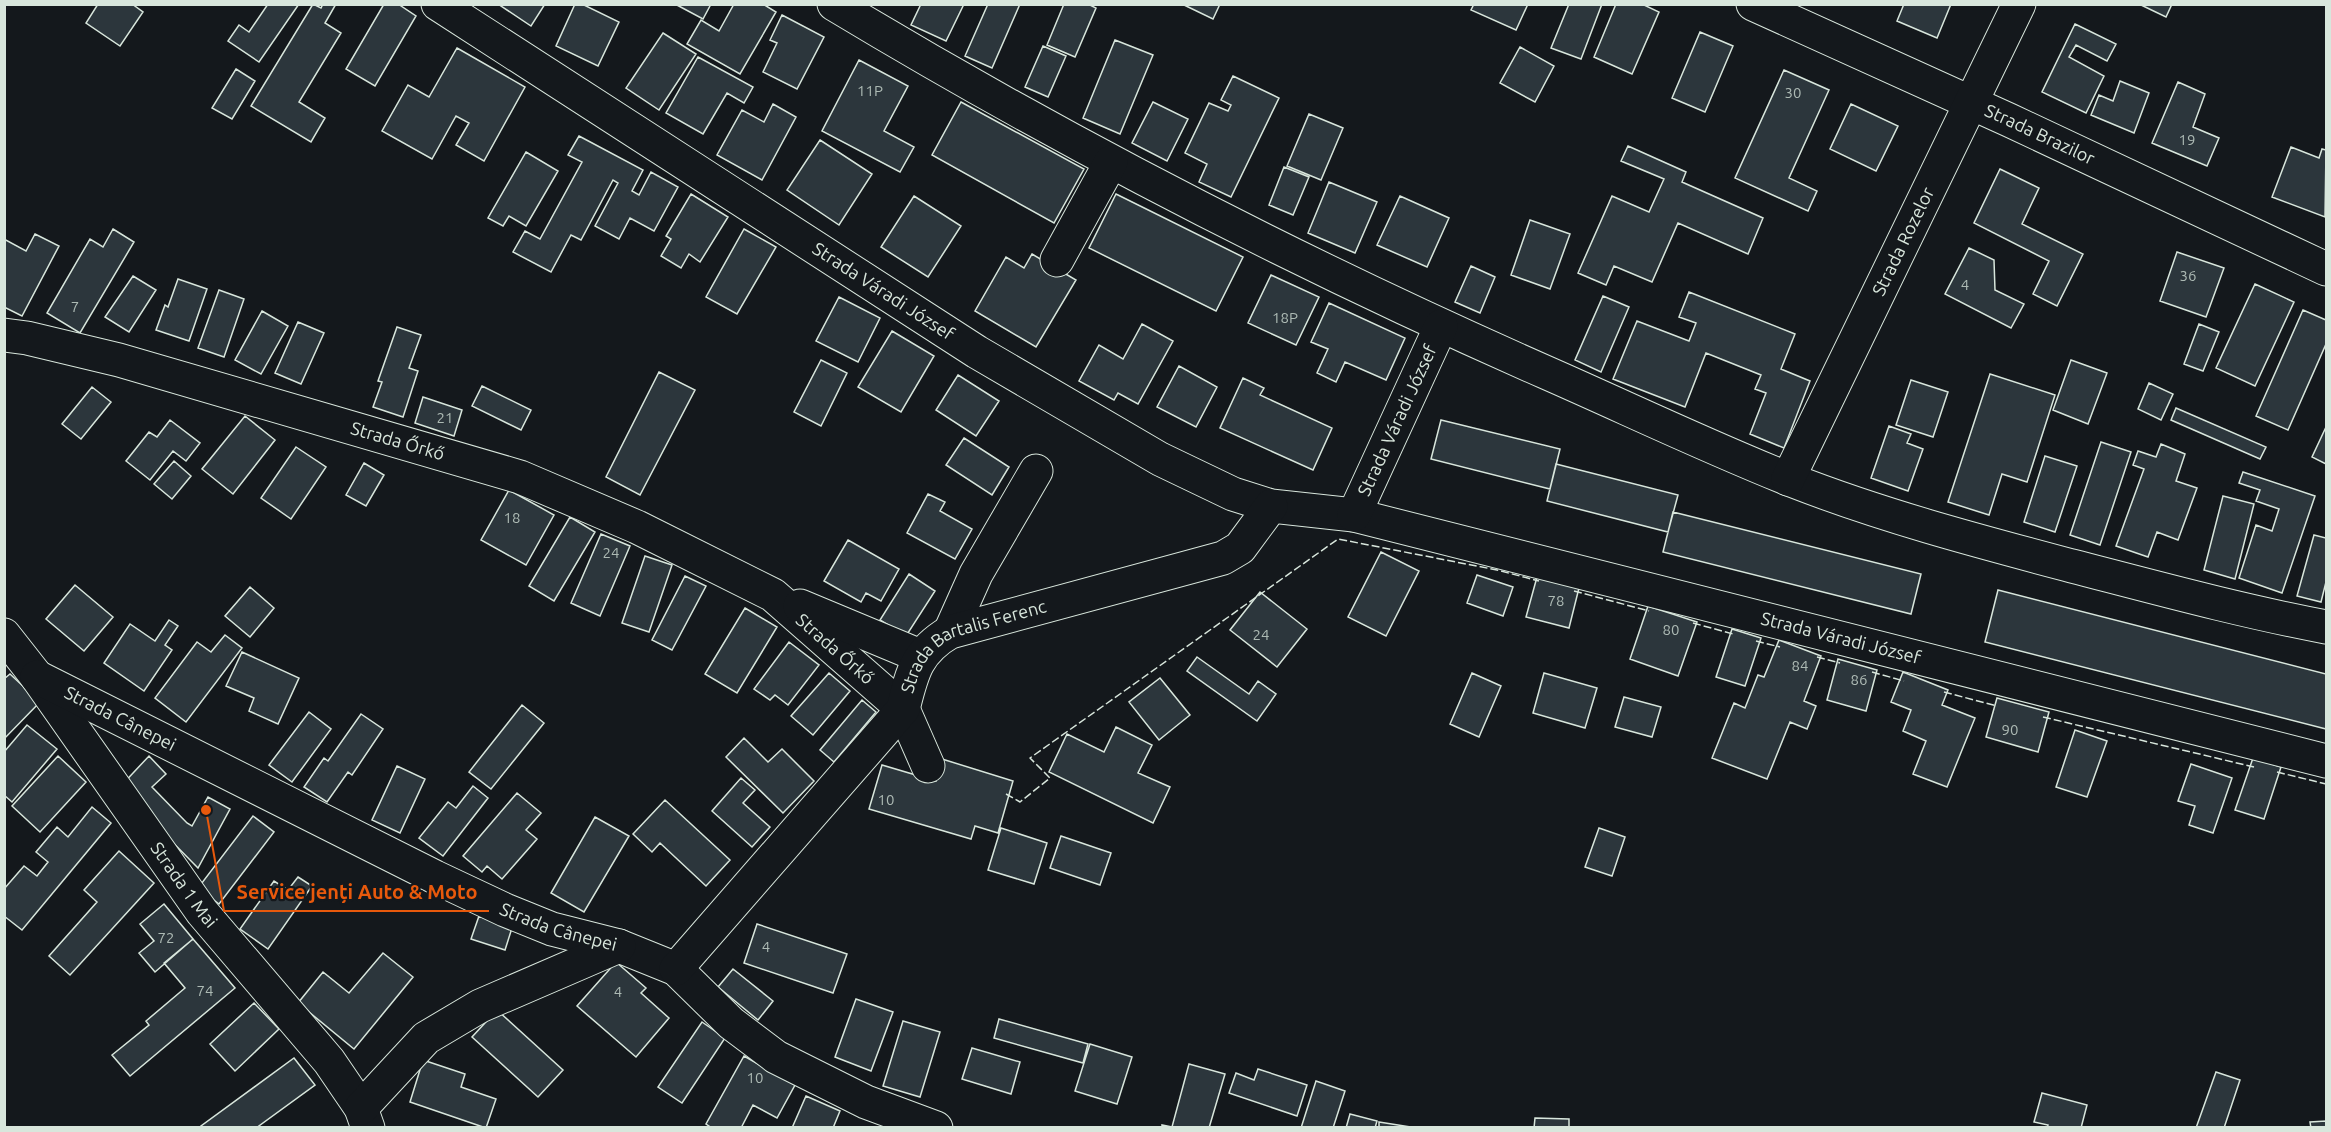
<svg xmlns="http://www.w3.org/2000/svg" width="2331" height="1132" viewBox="0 0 2331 1132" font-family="Ubuntu,sans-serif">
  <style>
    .building { fill: #2c363c; stroke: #d8e6dc; stroke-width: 1.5 }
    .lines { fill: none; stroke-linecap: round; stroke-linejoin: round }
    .minor-casing { stroke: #d8e6dc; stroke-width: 35 }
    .minor { stroke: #14181c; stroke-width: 33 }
    .fence { stroke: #d8e6dc; stroke-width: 1.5; stroke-dasharray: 8 3; stroke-linecap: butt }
    .labels { text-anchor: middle; stroke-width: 4.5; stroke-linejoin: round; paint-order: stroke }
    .number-label { font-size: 15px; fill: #adbab4 }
    .street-label { font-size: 18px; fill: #d8e6dc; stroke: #14181c }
    .leader { fill: none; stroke: #e8590c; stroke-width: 2 }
    .callout-dot { fill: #e8590c; stroke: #14181c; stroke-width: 2 }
    .callout-label { font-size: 20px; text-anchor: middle; font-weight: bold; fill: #e8590c; stroke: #14181c; stroke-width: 4.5; stroke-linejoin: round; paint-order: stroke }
  </style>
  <rect width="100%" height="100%" fill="#14181c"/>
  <!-- building -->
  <path class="building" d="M 98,4 L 132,4 L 143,12 L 120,46 L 86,23 Z
    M 268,4 L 299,4 L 259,62 L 228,41 L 239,25 L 249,32 Z
    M 313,4 L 321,8 L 323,4 L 336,4 L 325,23 L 341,33 L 299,102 L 325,118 L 311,142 L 251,106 Z
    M 384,4 L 398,4 L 416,16 L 375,86 L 346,69 Z
    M 498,4 L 545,4 L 531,26 Z
    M 575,4 L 582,4 L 619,22 L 598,66 L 556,46 Z
    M 675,4 L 711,4 L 703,19 Z
    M 734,4 L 763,4 L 776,12 L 740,74 L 687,44 L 701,20 L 719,31 Z
    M 921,4 L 964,4 L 946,41 L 911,25 Z
    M 988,4 L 1020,4 L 992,68 L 965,56 Z
    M 1064,4 L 1088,4 L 1096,8 L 1075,57 L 1047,45 Z
    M 1182,4 L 1220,4 L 1213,19 Z
    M 1474,4 L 1528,4 L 1516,30 L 1471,10 Z
    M 1569,4 L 1602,4 L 1581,59 L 1551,48 Z
    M 1616,4 L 1642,4 L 1659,12 L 1632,74 L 1594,57 Z
    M 1904,4 L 1951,4 L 1937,38 L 1897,21 Z
    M 2139,4 L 2172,4 L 2166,17 Z
    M 782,15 L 824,37 L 797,89 L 763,72 L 777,43 L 770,40 Z
    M 2075,24 L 2116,44 L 2107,61 L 2076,45 L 2069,57 L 2104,76 L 2086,113 L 2042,92 Z
    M 1700,32 L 1733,46 L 1705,112 L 1672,98 Z
    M 663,33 L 696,54 L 659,110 L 626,88 Z
    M 1115,40 L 1153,55 L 1120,134 L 1083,118 Z
    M 1043,46 L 1066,56 L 1048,97 L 1025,87 Z
    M 1520,47 L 1554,66 L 1535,102 L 1500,83 Z
    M 457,48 L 525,87 L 484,161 L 456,145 L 469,123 L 456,116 L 432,159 L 382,131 L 408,85 L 429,97 Z
    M 698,57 L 753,87 L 744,103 L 727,93 L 703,134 L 666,113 Z
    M 859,60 L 908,86 L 884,131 L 914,147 L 900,172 L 822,131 Z
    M 236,69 L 255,81 L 232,119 L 212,108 Z
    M 1784,70 L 1829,90 L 1789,178 L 1817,191 L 1808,211 L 1735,178 Z
    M 1233,76 L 1279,98 L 1231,197 L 1199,182 L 1207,164 L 1185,153 L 1209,103 L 1228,111 L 1231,105 L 1221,100 Z
    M 2120,81 L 2149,93 L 2134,133 L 2091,115 L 2099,95 L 2113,101 Z
    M 2178,82 L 2205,94 L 2193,127 L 2219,138 L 2207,166 L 2152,143 Z
    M 961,102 L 1084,169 L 1054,223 L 932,155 Z
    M 1153,102 L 1188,119 L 1167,161 L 1132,143 Z
    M 773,104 L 796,117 L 762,180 L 717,155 L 742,110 L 764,122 Z
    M 1851,104 L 1898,126 L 1876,171 L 1830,149 Z
    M 1309,114 L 1343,128 L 1321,180 L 1287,166 Z
    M 579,136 L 643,170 L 632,191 L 639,195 L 651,172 L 678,187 L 654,231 L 630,218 L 619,239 L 595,226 L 618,183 L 613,180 L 581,240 L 571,235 L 551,272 L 513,252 L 525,231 L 540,239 L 582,162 L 568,155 Z
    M 820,140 L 872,174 L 839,225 L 787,190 Z
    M 1628,146 L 1686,172 L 1682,182 L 1763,218 L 1748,254 L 1678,223 L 1652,282 L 1614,266 L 1606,285 L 1578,273 L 1612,196 L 1649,212 L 1664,179 L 1621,161 Z
    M 2291,147 L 2319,158 L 2322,149 L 2326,150 L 2325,217 L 2272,197 Z
    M 526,152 L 558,171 L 526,226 L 509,216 L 503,226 L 488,218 Z
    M 1284,167 L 1309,177 L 1293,215 L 1269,205 Z
    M 2000,169 L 2039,188 L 2022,224 L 2083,254 L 2057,306 L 2033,294 L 2049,261 L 1974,223 Z
    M 1329,182 L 1377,202 L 1355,253 L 1308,233 Z
    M 691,194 L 728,217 L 700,262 L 689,254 L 681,268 L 661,256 L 671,239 L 666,236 Z
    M 1116,194 L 1243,257 L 1216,311 L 1089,248 Z
    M 914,196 L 961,226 L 928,277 L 881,247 Z
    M 1400,196 L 1449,218 L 1427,267 L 1377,245 Z
    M 1530,220 L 1570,234 L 1550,289 L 1511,275 Z
    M 113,229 L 134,242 L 80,333 L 47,313 L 90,239 L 103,247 Z
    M 744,229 L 776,247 L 737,314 L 706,297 Z
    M 35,234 L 59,246 L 22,316 L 4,307 L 4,239 L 26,251 Z
    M 1969,248 L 1994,260 L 1995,290 L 2024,304 L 2011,328 L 1945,294 Z
    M 2177,252 L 2224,268 L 2206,317 L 2160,301 Z
    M 1032,254 L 1076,280 L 1036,347 L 975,311 L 1006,257 L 1024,268 Z
    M 1471,266 L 1495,277 L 1480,313 L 1455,302 Z
    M 1271,275 L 1319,297 L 1296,345 L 1248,323 Z
    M 133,276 L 156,290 L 129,332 L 105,317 Z
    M 178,279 L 207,289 L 189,341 L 156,330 L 165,305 L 168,307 Z
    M 2255,284 L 2294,302 L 2255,386 L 2216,368 Z
    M 219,290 L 244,299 L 224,357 L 198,348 Z
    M 1689,292 L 1795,334 L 1781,369 L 1810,381 L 1784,448 L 1750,434 L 1766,393 L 1755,389 L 1761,375 L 1706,353 L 1685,407 L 1613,379 L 1637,321 L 1689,341 L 1696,323 L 1679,317 Z
    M 1603,296 L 1629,307 L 1601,372 L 1575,360 Z
    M 839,297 L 880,318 L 858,362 L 816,341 Z
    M 1329,303 L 1405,338 L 1386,380 L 1345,362 L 1336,382 L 1317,373 L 1328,349 L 1311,342 Z
    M 2303,310 L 2326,320 L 2326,344 L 2288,430 L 2256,416 Z
    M 262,311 L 288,326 L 261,374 L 235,360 Z
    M 298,322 L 324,333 L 301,384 L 275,373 Z
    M 1142,324 L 1173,341 L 1138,404 L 1118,393 L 1114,400 L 1079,381 L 1099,345 L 1123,359 Z
    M 2199,324 L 2219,332 L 2203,371 L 2184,364 Z
    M 397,327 L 421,335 L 409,368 L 418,371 L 403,417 L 373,407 L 382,382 L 378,381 Z
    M 892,331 L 934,356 L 901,412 L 858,387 Z
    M 821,360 L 847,373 L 821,426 L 794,412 Z
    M 2071,360 L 2107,373 L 2088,424 L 2053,410 Z
    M 1179,366 L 1217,387 L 1196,427 L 1157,407 Z
    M 659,372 L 695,390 L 640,495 L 606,477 Z
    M 1990,374 L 2055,395 L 2027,482 L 2002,474 L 1989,515 L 1948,502 Z
    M 958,375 L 999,401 L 976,436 L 936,410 Z
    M 1243,378 L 1264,388 L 1260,395 L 1332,428 L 1313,470 L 1220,428 Z
    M 1911,380 L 1948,392 L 1933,437 L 1896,425 Z
    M 2149,383 L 2173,394 L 2161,420 L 2138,409 Z
    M 482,386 L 531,410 L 521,430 L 472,406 Z
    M 92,387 L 111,402 L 81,439 L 62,424 Z
    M 423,397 L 462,410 L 454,436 L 415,423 Z
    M 2176,408 L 2266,447 L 2260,459 L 2171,420 Z
    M 245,416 L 275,440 L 233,494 L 202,469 Z
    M 170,420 L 200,443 L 186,461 L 173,451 L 150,480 L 126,461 L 149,432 L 157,437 Z
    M 1441,420 L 1560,449 L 1550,489 L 1431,459 Z
    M 1889,426 L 1911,434 L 1907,443 L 1923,449 L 1908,491 L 1871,478 Z
    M 2326,427 L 2326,464 L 2312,457 Z
    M 964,438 L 1009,467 L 992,495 L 946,465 Z
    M 2101,442 L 2131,452 L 2100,545 L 2070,535 Z
    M 2161,444 L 2185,454 L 2176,481 L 2197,488 L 2178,540 L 2157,532 L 2148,557 L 2116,546 L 2144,469 L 2133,465 L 2138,451 L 2156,457 Z
    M 296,447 L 326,467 L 291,519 L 261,498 Z
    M 2045,456 L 2077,466 L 2055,532 L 2024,522 Z
    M 174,461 L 191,476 L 172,499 L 154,484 Z
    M 364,463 L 384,475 L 366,506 L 346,495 Z
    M 1556,464 L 1678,495 L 1668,532 L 1547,501 Z
    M 2243,472 L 2315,496 L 2282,593 L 2239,578 L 2256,525 L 2272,531 L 2279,509 L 2256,501 L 2260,490 L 2239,483 Z
    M 509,490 L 554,515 L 526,565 L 481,540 Z
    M 928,494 L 945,502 L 940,511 L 972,529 L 955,559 L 907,533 Z
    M 2223,496 L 2254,504 L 2235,579 L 2204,570 Z
    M 1673,512 L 1921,574 L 1911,614 L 1663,552 Z
    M 570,517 L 595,532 L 554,601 L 529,586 Z
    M 601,534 L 630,546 L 600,616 L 571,603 Z
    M 2314,535 L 2326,538 L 2326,582 L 2321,602 L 2297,596 Z
    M 848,540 L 899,569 L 881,601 L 866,593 L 861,602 L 824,581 Z
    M 1381,552 L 1419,571 L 1386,636 L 1348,617 Z
    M 645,556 L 672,565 L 649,632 L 622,623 Z
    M 909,574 L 935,591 L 906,636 L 880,620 Z
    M 1477,575 L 1513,587 L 1503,616 L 1467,603 Z
    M 685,576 L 706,586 L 672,650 L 652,640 Z
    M 1537,577 L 1579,588 L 1569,628 L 1526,617 Z
    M 75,585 L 113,617 L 84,651 L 46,619 Z
    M 250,587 L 274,608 L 250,637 L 225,616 Z
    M 1998,590 L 2326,674 L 2326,729 L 1985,642 Z
    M 1260,592 L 1307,629 L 1277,667 L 1230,630 Z
    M 1648,606 L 1697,622 L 1678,676 L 1630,659 Z
    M 745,608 L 777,627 L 737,693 L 705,674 Z
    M 169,620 L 178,626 L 165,645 L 172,650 L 144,691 L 104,663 L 130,624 L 155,641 Z
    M 1732,629 L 1761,638 L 1745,686 L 1716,677 Z
    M 225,635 L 242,648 L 186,722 L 155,698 L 197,642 L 211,652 Z
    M 1779,640 L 1821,656 L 1804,701 L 1816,706 L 1807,729 L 1790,722 L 1767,779 L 1712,758 L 1734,703 L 1745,708 L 1758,675 L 1764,677 Z
    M 789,642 L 819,665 L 788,705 L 775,695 L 770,700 L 754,689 Z
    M 242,652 L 299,678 L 278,724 L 249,711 L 254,698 L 226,686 Z
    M 1197,657 L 1249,694 L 1258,681 L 1276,694 L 1257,721 L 1187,671 Z
    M 1838,659 L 1877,670 L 1866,711 L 1827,700 Z
    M 1903,672 L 1948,690 L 1942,705 L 1975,718 L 1947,787 L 1913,774 L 1926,741 L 1903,731 L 1911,710 L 1891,702 Z
    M 829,673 L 850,691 L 813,735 L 791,716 Z
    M 1472,673 L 1501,686 L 1479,737 L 1450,724 Z
    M 1544,673 L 1597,688 L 1585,728 L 1533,713 Z
    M 10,674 L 40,702 L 4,739 L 4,679 Z
    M 1160,678 L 1190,715 L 1159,740 L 1129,702 Z
    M 1624,697 L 1661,707 L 1652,737 L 1615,727 Z
    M 1997,698 L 2049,712 L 2038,752 L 1986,737 Z
    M 862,700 L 876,712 L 834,762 L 820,750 Z
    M 522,705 L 544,723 L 491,789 L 469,772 Z
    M 309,712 L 331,729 L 292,782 L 269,765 Z
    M 361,714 L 383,729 L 352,775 L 348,772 L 327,802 L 304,787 L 324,758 L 328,761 Z
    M 27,725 L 57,749 L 12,802 L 4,795 L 4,752 Z
    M 1116,727 L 1152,745 L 1138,773 L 1170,787 L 1153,823 L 1049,772 L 1067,734 L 1104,752 Z
    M 2075,730 L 2107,741 L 2087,797 L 2056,787 Z
    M 744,738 L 768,762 L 782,749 L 814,781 L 783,813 L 726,757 Z
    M 58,756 L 86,782 L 40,832 L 12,806 Z
    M 149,756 L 166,774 L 152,787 L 187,823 L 192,826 L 208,797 L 230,809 L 198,868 L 119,788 Z
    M 2253,758 L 2281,767 L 2264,819 L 2235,810 Z
    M 942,759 L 1013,781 L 998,833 L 975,826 L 971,839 L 869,809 L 882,765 L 936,781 Z
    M 2191,764 L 2232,778 L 2213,833 L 2189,825 L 2195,806 L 2178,801 Z
    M 397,766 L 425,779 L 400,833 L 372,820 Z
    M 741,778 L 755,790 L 743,803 L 770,827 L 752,847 L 712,811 Z
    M 473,786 L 488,798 L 443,856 L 419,838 L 448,802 L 456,808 Z
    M 517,793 L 541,813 L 526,830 L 537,839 L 502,879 L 487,866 L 482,872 L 463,856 Z
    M 665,800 L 730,860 L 706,886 L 660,843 L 652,852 L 633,834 Z
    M 92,807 L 111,823 L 22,930 L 4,916 L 4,889 L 24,866 L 37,876 L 48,862 L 36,852 L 57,827 L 68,837 Z
    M 253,816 L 274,832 L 219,904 L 198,888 Z
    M 595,817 L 629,836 L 584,912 L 551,893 Z
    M 1001,828 L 1047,843 L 1034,884 L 988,870 Z
    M 1599,828 L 1625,837 L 1612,876 L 1585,867 Z
    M 1061,836 L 1111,853 L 1100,885 L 1050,868 Z
    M 119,851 L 154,883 L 70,975 L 49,956 L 97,902 L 84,890 Z
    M 298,877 L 312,886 L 268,949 L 240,929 L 274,881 L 288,890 Z
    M 164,904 L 193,939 L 155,972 L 139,953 L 154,941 L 140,924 Z
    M 479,916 L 512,928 L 505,950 L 471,939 Z
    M 757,924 L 847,954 L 833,993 L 744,963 Z
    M 193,939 L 235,988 L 130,1076 L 112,1055 L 149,1025 L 146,1021 L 185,988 L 164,963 Z
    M 383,953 L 413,977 L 354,1049 L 298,1003 L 323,972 L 349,993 Z
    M 616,962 L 646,988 L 641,993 L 669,1018 L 636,1057 L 577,1006 Z
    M 733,969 L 773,1001 L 758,1020 L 718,987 Z
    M 856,999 L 893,1012 L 871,1071 L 835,1057 Z
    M 254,1003 L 279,1029 L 235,1071 L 210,1044 Z
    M 497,1010 L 563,1070 L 538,1097 L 472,1037 Z
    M 999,1019 L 1088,1044 L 1083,1063 L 994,1038 Z
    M 903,1021 L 940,1032 L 920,1097 L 883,1086 Z
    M 702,1022 L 725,1038 L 682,1103 L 658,1087 Z
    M 1090,1044 L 1132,1057 L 1117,1104 L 1075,1091 Z
    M 972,1048 L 1020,1062 L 1011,1094 L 962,1079 Z
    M 744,1056 L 795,1085 L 777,1118 L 753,1105 L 741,1128 L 712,1128 L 706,1124 Z
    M 294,1058 L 315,1085 L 256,1128 L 202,1128 L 201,1126 Z
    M 423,1060 L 465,1074 L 461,1087 L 496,1099 L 486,1128 L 410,1102 Z
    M 1189,1064 L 1225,1074 L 1209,1128 L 1162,1128 L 1162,1125 L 1172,1127 Z
    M 1258,1069 L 1307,1085 L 1297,1116 L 1229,1093 L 1236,1073 L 1254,1080 Z
    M 2216,1072 L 2240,1080 L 2224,1128 L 2196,1128 Z
    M 1316,1081 L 1345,1091 L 1333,1128 L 1301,1128 Z
    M 2042,1093 L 2087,1105 L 2081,1128 L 2047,1128 L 2048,1125 L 2034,1122 Z
    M 806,1096 L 840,1111 L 833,1128 L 792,1128 Z
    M 1350,1114 L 1377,1121 L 1375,1128 L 1346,1128 Z
    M 1535,1118 L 1569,1119 L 1569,1128 L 1534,1128 Z
    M 2326,1121 L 2326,1128 L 2311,1128 L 2310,1122 Z
    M 1379,1122 L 1417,1128 L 1379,1128 Z"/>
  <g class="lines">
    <defs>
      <g id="minor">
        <path id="s1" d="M 438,4 L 977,352 L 1160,459 L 1233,494 L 1271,506 L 1354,515 L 2326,761"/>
        <path d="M 834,4 C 1063,142 1300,264 1545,372 C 1627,408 1708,447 1791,480 C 1883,516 1978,541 2072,566 C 2157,588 2241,611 2326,627"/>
        <path id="s2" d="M 1753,4 L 2009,120 L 2326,269"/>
        <path d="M 1057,260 L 1111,162"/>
        <path id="s3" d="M 4,335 L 27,338 L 119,360 L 520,477 L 637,527 L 773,595 L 903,709 L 928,766"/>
        <path id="s4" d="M 1788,479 L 2019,4"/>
        <path id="s5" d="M 1354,515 L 1441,326"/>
        <path d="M 800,606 L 920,656"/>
        <path d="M 950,632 L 976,574 L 1036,471"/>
        <path id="s6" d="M 4,635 L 37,677 L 202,912 L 329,1061 L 361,1108 L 368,1128"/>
        <path id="s7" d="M 37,677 L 435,877 L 505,910 L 552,929 L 619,946 L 676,969 L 731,1023 L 776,1057 L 866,1102 L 936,1128"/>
        <path id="s8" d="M 676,969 L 903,709 C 912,673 916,652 950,632 L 1223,558 L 1240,548 L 1271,506"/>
        <path d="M 361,1108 L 426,1038 L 480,1006 L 619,946"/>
      </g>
    </defs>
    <!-- minor casing -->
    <use href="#minor" class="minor-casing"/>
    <!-- minor -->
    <use href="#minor" class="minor"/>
    <!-- fence -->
    <path class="fence" d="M 1574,591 L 1649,611
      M 1693,623 L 1733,634
      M 1756,641 L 1780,647
      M 1817,657 L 1840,663
      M 1872,672 L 1904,681
      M 1944,692 L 1997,706
      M 2043,717 L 2254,767
      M 2277,772 L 2326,784
      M 1006,794 L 1020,802 L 1050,778 L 1030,758 L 1338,539 L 1497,570 L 1539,581"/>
  </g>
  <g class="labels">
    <!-- number labels -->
    <g class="number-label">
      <text x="870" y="96">11P</text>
      <text x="1793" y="98">30</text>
      <text x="2187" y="145">19</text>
      <text x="2188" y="281">36</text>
      <text x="1965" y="290">4</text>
      <text x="75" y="312">7</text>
      <text x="1285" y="323">18P</text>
      <text x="445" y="423">21</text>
      <text x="512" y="523">18</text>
      <text x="611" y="558">24</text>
      <text x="1556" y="606">78</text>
      <text x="1671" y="635">80</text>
      <text x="1261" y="640">24</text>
      <text x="1800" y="671">84</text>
      <text x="1859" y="685">86</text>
      <text x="2010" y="735">90</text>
      <text x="886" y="805">10</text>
      <text x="166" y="943">72</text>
      <text x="766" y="952">4</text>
      <text x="205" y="996">74</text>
      <text x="618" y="997">4</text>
      <text x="755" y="1083">10</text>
    </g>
    <!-- street labels -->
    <g class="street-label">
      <text dy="6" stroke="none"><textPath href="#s2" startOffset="315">Strada Brazilor</textPath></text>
      <text dy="6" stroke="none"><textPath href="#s4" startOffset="264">Strada Rozelor</textPath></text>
      <text dy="6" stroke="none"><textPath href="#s1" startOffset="530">Strada Váradi József</textPath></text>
      <text dy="6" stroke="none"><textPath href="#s5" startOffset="104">Strada Váradi József</textPath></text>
      <text dy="6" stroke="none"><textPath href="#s3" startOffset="408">Strada Őrkő</textPath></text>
      <text dy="6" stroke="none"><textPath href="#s1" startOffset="1560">Strada Váradi József</textPath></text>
      <text dy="6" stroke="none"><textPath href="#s3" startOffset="897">Strada Őrkő</textPath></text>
      <text dy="6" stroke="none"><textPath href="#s8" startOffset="450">Strada Bartalis Ferenc</textPath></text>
      <text dy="6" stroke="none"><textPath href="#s7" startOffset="93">Strada Cânepei</textPath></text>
      <text dy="6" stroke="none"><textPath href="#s6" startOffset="308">Strada 1 Mai</textPath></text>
      <text dy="6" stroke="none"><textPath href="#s7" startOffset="579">Strada Cânepei</textPath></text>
    </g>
  </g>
  <!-- callouts -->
  <path class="leader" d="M206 810L224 911H489"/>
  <circle class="callout-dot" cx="206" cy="810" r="6"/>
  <g class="callout-label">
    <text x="357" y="899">Service jenți Auto &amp; Moto</text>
  </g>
  <!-- border -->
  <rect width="2331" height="1132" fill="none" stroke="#d8e6dc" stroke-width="12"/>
</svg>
